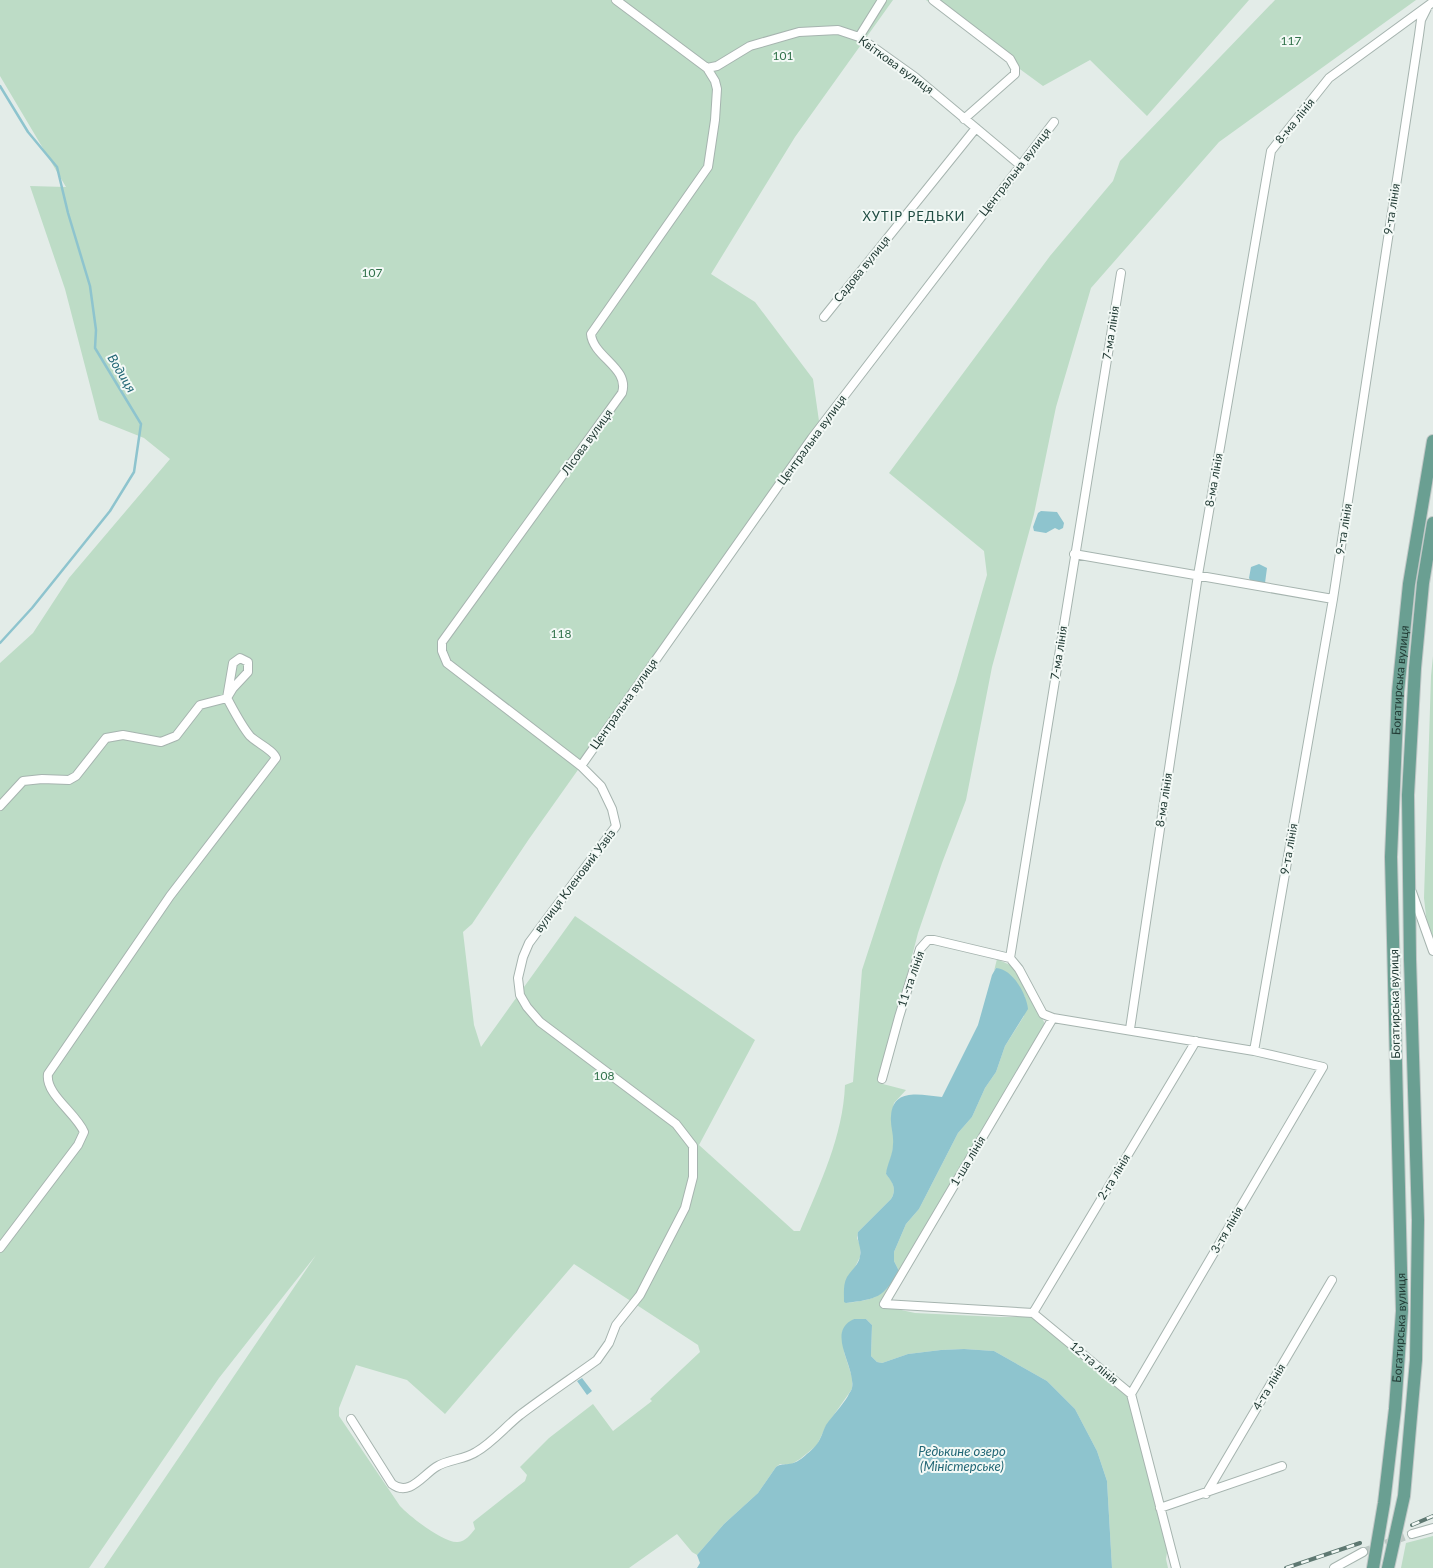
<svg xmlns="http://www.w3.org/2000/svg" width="1433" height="1568" viewBox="0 0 1433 1568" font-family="Lato,sans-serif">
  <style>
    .green { fill: #bddcc6; fill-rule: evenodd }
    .water { fill: #8ec4ce }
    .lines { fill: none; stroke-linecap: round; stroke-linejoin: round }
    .stream { stroke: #8ec4ce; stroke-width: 2.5 }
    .street-tunnel { stroke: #bdc9c4; stroke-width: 8; stroke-dasharray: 8 4; stroke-linecap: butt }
    .street-casing { stroke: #a6b4af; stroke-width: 10 }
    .primary-casing { stroke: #c1c8c7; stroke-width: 14 }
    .street { stroke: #fff; stroke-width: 8 }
    .primary { stroke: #6a9f92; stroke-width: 12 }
    .rail-casing { stroke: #5e7871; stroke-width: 4 }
    .rail { stroke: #f3f9f6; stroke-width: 2.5; stroke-dasharray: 8; stroke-linecap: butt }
    .labels { text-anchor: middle; stroke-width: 4; stroke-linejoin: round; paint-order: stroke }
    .park-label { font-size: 12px; fill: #30714a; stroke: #f3f9f6 }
    .street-label { font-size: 12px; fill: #233c36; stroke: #f3f9f6 }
    .neighbourhood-label { font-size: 13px; letter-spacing: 1px; fill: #204d43; stroke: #f3f9f6 }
    .water-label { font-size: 13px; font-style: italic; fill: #216675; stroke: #f3f9f6 }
  </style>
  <rect width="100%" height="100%" fill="#e3ece8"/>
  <!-- green -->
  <path class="green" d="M 0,0 L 893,0 L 795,137 L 711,274 L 755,302 L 813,379 L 820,428 L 529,839 L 472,924 L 463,932 L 474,1025 L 481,1047 L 575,916 L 755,1040 L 699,1145 L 794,1231 L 800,1231 C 820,1184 843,1136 845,1085 L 853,1082 L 862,970 L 956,682 L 987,575 L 984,551 L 889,473 L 1050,256 L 1113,181 L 1120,161 L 1275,0 L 1416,0 L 1219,142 L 1091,288 L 1056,407 L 1034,514 L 992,667 L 966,800 L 942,863 L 918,933 L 879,1083 L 906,1090 L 894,1103 L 891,1117 L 894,1142 L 892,1154 L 886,1174 C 893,1182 897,1189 891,1199 L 858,1232 L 857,1238 L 860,1245 L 860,1257 L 852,1273 L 846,1303 C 871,1300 881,1299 895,1277 L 883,1306 L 915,1313 L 999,1317 L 1031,1317 L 1128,1397 L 1168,1546 L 1166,1559 L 1168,1568 L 1112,1568 L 1107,1481 L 1097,1451 L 1075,1409 L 1047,1381 L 994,1351 L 964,1349 L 941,1350 L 908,1354 L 882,1363 L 877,1362 L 871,1356 L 872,1325 L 866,1319 L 854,1319 L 842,1332 L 844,1352 L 852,1377 L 852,1389 L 826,1426 L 817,1445 L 800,1459 L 790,1465 L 780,1464 L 776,1467 L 758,1493 L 724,1524 L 697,1555 L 692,1552 L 677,1534 L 629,1568 L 104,1568 L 316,1255 L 219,1378 L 89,1568 L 0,1568 L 0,663 L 33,633 L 69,578 L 170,459 L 144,438 L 99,420 L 65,289 L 30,186 L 66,187 L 0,76 ZM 574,1264 L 698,1345 L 700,1352 L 650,1399 L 652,1401 L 613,1431 L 593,1404 L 549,1438 L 520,1467 L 527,1475 L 525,1481 L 473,1522 L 475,1529 C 470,1535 466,1541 458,1542 C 445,1544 409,1516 400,1506 L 339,1416 L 339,1408 L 356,1365 L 407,1380 L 445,1414 Z
    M 926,0 L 1249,0 L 1147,116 L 1090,60 L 1043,86 Z
    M 1433,656 L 1433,941 L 1427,925 L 1424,898 L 1431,676 Z
    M 997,959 L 1012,966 L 1022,979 L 1044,1022 L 1044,1028 L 899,1271 L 894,1261 L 894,1252 L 906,1224 L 919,1209 L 958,1133 L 972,1117 L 985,1088 L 996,1072 L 1005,1046 L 1024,1016 L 1025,997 L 1013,978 L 996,968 L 994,971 Z
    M 1433,1536 L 1433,1568 L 1401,1568 L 1406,1543 Z"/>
  <!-- water -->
  <path class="water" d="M 1041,511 L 1057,512 L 1064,523 L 1063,528 L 1059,530 L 1055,528 L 1046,533 L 1034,531 L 1033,527 L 1038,513 Z
    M 1259,564 L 1267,568 L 1265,583 L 1250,580 L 1249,578 L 1251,567 Z
    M 996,968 C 1013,969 1027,995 1028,1009 L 1005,1046 L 996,1072 L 985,1088 L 972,1117 L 958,1133 L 919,1209 L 906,1224 L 894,1252 L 894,1261 L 899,1271 C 883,1298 877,1299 846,1303 L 844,1302 C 844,1294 843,1284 847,1277 C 851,1270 859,1265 860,1256 C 862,1247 856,1240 858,1232 L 891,1199 C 897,1189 893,1183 886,1174 C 887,1164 893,1155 893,1144 C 894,1135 890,1126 891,1116 C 893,1087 921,1095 942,1097 L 978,1025 L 992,975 Z
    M 854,1319 L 866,1319 L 872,1325 L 871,1356 L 877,1362 L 882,1363 L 908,1354 L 941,1350 L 964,1349 L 994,1351 L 1047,1381 L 1075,1409 L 1097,1451 L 1107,1481 L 1112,1568 L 697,1568 L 700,1563 L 697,1555 L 724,1524 L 758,1493 L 776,1467 C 783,1462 790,1467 801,1459 C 806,1455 813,1449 817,1444 C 821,1439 823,1431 826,1425 C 833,1415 842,1406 848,1396 C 849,1393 852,1390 852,1388 C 856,1366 825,1332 854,1319 Z
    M 582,1378 L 592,1391 L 587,1395 L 577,1381 Z"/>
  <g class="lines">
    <!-- stream -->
    <path class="stream" d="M 0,86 L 28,132 L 57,167 L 68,213 L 90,286 L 96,330 L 95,348 L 141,424 L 134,472 L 110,511 L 32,608 L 0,643"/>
    <!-- street-tunnel -->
    <path class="street-tunnel" d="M 1363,1552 L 1412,1534"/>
    <defs>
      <path id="street" d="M 933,0 L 1010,59 L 1015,68 L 1015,74 L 964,119
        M 859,37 L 882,0
        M 707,68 L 717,66 L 750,46 L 799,32 L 838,30 L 859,37 L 915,77 L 1020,165
        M 1121,273 L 1010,958 L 1019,969 L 1043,1014 L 1053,1018 L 1254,1051 L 1323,1067 L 1131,1394
        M 824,317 L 976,128
        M 1074,554 L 1333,599
        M 581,766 L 812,438 L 1054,122
        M 0,806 L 23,781 L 42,779 L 69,780 L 76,776 L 106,738 L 123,735 L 161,742 L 176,736 L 200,705 L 227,698 L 233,663 L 240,658 L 248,662 L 248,672 L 233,688 L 227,698 C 234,711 241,725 250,736 C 257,743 273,750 276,758 L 170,896 L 48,1074 C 45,1094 76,1113 84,1132 L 78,1145 L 0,1248
        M 1412,892 L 1433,951
        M 1053,1018 L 884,1304 L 1033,1313 L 1131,1394 L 1176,1568
        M 1130,1029 L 1198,575 L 1271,151 L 1329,78 L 1433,2
        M 1254,1051 L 1333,599 L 1419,35 L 1421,20 L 1427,8
        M 882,1079 L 899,1017 L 920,949 L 928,940 L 934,940 L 1010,958
        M 1033,1313 L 1196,1041
        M 351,1419 L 392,1484 C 409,1497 422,1476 436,1467 C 448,1459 464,1460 476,1452 C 492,1443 505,1427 520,1415 C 545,1396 572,1378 597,1360 L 609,1343 L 616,1325 L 640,1295 L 685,1208 L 693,1177 L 693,1146 L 676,1124 L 540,1022 L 527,1007 L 520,995 L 518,978 L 523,957 L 529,943 L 616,826 L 612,809 L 601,786 L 581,766 L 447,663 L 442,651 L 442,642 L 622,393 C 630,368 593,357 591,334 L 708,167 L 715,120 L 717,89 L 715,81 L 707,68 L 616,0
        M 1206,1494 L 1332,1280
        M 1160,1508 L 1282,1466
        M 1412,1534 L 1433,1528
        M 1334,1568 L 1363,1552"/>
      <g id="primary">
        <path id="s1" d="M 1373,1568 L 1384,1503 L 1395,1409 L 1402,1311 L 1391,857 L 1398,692 L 1409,584 L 1433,441"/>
        <path d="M 1388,1568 L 1404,1496 L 1416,1360 L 1418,1220 L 1410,959 L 1408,795 L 1415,668 L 1423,583 L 1433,523"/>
      </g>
    </defs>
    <!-- street casing -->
    <use href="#street" class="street-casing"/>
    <!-- primary casing -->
    <use href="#primary" class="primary-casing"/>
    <!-- street -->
    <use href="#street" class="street"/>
    <!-- primary -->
    <use href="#primary" class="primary"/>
    <defs>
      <path id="rail" d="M 1412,1525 L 1433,1516
        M 1286,1568 L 1360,1543"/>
    </defs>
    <!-- rail casing -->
    <use href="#rail" class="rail-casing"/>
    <!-- rail -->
    <use href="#rail" class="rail"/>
  </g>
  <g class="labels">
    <!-- park labels -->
    <g class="park-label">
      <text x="1291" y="45">117</text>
      <text x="783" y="60">101</text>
      <text x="372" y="277">107</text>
      <text x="561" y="638">118</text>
      <text x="604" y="1080">108</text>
    </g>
    <!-- street labels -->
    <g class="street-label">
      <text transform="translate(896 65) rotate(36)" y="4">Квіткова вулиця</text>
      <text transform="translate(1295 121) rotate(-51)" y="4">8-ма лінія</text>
      <text transform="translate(1015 172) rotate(-52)" y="4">Центральна вулиця</text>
      <text transform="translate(1392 209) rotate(-81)" y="4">9-та лінія</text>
      <text transform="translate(862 269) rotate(-51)" y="4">Садова вулиця</text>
      <text transform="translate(1111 333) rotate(-81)" y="4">7-ма лінія</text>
      <text transform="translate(812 440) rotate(-54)" y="4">Центральна вулиця</text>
      <text transform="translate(587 442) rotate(-54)" y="4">Лісова вулиця</text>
      <text transform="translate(1214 480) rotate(-80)" y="4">8-ма лінія</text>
      <text transform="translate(1344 529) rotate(-81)" y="4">9-та лінія</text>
      <text transform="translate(1059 653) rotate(-81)" y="4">7-ма лінія</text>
      <text dy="4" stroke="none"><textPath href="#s1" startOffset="890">Богатирська вулиця</textPath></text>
      <text transform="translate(624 704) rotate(-55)" y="4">Центральна вулиця</text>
      <text transform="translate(1164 800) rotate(-81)" y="4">8-ма лінія</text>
      <text transform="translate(1289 849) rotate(-80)" y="4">9-та лінія</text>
      <text transform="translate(575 881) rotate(-53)" y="4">вулиця Кленовий Узвіз</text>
      <text transform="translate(911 979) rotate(-71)" y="4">11-та лінія</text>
      <text transform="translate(1395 1004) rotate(-91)" y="4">Богатирська вулиця</text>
      <text transform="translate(968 1161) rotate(-59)" y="4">1-ша лінія</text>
      <text transform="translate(1114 1177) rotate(-59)" y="4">2-га лінія</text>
      <text transform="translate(1227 1230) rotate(-60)" y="4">3-тя лінія</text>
      <text dy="4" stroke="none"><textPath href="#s1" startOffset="242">Богатирська вулиця</textPath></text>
      <text transform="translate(1094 1363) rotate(40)" y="4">12-та лінія</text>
      <text transform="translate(1269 1387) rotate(-59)" y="4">4-та лінія</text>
    </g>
    <!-- neighbourhood labels -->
    <g class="neighbourhood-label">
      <text x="914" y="221">ХУТІР РЕДЬКИ</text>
    </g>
    <!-- water labels -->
    <g class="water-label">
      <text transform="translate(122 373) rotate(59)" y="5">Водиця</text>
      <text x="962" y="1456">Редькине озеро<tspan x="962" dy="15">(Міністерське)</tspan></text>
    </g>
  </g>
</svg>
